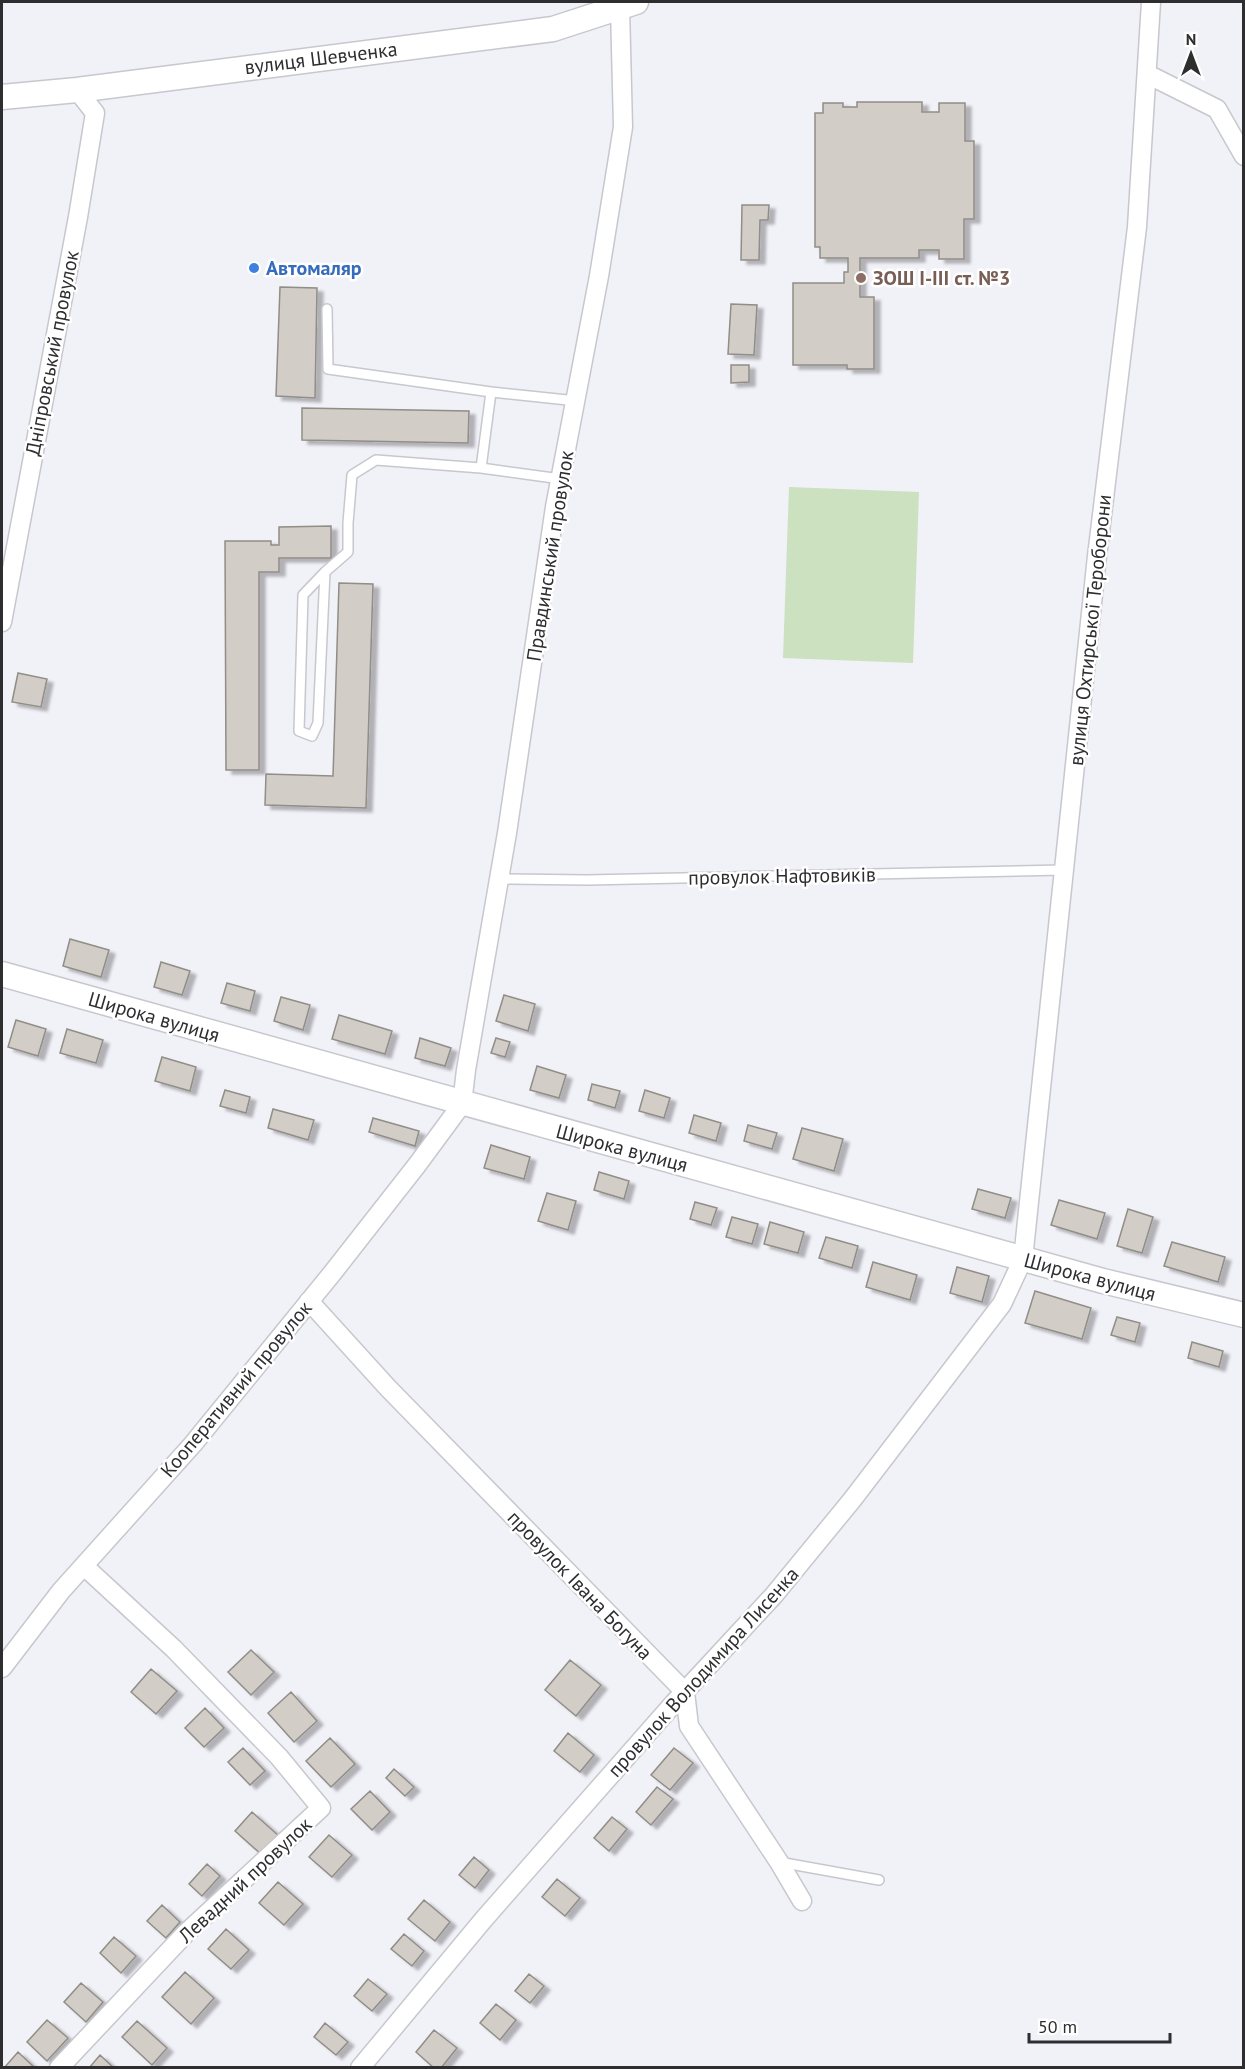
<svg xmlns="http://www.w3.org/2000/svg" width="1245" height="2069" viewBox="0 0 1245 2069" font-family="'PT Sans',sans-serif">
  <style>
    .green { fill: #cbe1c0 }
    .building { fill: #d2cdc7; stroke: #918d87; stroke-width: 1.5; filter: url(#shadow) }
    .lines { fill: none; stroke-linecap: round; stroke-linejoin: round }
    .service-casing { stroke: #c7c7ce; stroke-width: 12 }
    .minor-casing { stroke: #c7c7ce; stroke-width: 21 }
    .tertiary-casing { stroke: #c7c7ce; stroke-width: 27 }
    .service { stroke: #fff; stroke-width: 9 }
    .minor { stroke: #fff; stroke-width: 18 }
    .tertiary { stroke: #fff; stroke-width: 24 }
    .shop-dot { fill: #3f7fe0; stroke: #fff; stroke-width: 2 }
    .education-dot { fill: #8d6e63; stroke: #fff; stroke-width: 2 }
    .labels { text-anchor: middle; stroke-width: 5; stroke-linejoin: round; paint-order: stroke }
    .street-label { font-size: 20px; fill: #2e2e31; stroke: #fff }
    .shop-label { font-size: 20px; font-weight: bold; fill: #366cbe; stroke: #fff; text-anchor: start }
    .education-label { font-size: 20px; font-weight: bold; fill: #785e54; stroke: #fff; text-anchor: start }
  </style>
  <defs>
    <filter id="shadow"><feDropShadow dx="6" dy="4" stdDeviation="1.5" flood-color="#0004"/></filter>
  </defs>
  <rect width="100%" height="100%" fill="#f1f1f8"/>
  <!-- green -->
  <path class="green" d="M 789,487 L 919,492 L 913,663 L 783,658 Z"/>
  <!-- building -->
  <path class="building" d="M 857,102 L 922,102 L 922,112 L 939,112 L 939,103 L 965,103 L 965,141 L 974,141 L 974,219 L 964,219 L 964,259 L 939,259 L 939,250 L 919,250 L 919,258 L 860,258 L 860,297 L 874,297 L 874,369 L 847,369 L 847,365 L 793,365 L 793,283 L 844,283 L 844,272 L 848,272 L 848,258 L 820,258 L 820,247 L 815,247 L 815,113 L 823,113 L 823,103 L 843,103 L 843,107 L 857,107 Z
    M 742,205 L 769,205 L 768,220 L 760,220 L 759,260 L 741,260 Z
    M 280,287 L 317,288 L 315,398 L 276,396 Z
    M 731,304 L 757,305 L 754,355 L 728,354 Z
    M 731,365 L 749,365 L 749,382 L 731,383 Z
    M 302,408 L 469,411 L 468,443 L 302,440 Z
    M 331,526 L 331,558 L 279,558 L 279,572 L 259,572 L 259,770 L 226,770 L 225,541 L 271,541 L 271,545 L 279,545 L 279,527 Z
    M 339,583 L 373,584 L 366,808 L 265,805 L 266,774 L 333,776 Z
    M 18,673 L 47,679 L 41,707 L 12,702 Z
    M 70,939 L 109,950 L 101,977 L 63,966 Z
    M 161,962 L 190,971 L 182,995 L 154,987 Z
    M 227,983 L 255,991 L 250,1011 L 221,1003 Z
    M 504,995 L 535,1004 L 528,1031 L 496,1021 Z
    M 281,997 L 310,1005 L 303,1030 L 274,1021 Z
    M 339,1015 L 392,1031 L 385,1054 L 332,1039 Z
    M 16,1020 L 46,1029 L 38,1056 L 8,1047 Z
    M 67,1029 L 103,1040 L 96,1063 L 60,1053 Z
    M 420,1038 L 451,1048 L 445,1066 L 415,1058 Z
    M 496,1038 L 510,1042 L 505,1057 L 491,1053 Z
    M 162,1057 L 196,1067 L 190,1091 L 155,1081 Z
    M 537,1066 L 566,1075 L 559,1098 L 530,1090 Z
    M 592,1084 L 620,1091 L 615,1108 L 588,1100 Z
    M 225,1090 L 250,1097 L 246,1113 L 220,1106 Z
    M 645,1090 L 670,1098 L 664,1118 L 639,1111 Z
    M 273,1109 L 314,1120 L 308,1140 L 268,1128 Z
    M 694,1115 L 721,1123 L 716,1141 L 689,1133 Z
    M 373,1118 L 419,1131 L 415,1146 L 369,1132 Z
    M 748,1125 L 777,1133 L 772,1149 L 744,1141 Z
    M 802,1128 L 843,1139 L 834,1171 L 793,1159 Z
    M 491,1145 L 530,1157 L 524,1179 L 484,1168 Z
    M 599,1172 L 629,1181 L 624,1199 L 594,1190 Z
    M 978,1189 L 1011,1198 L 1005,1218 L 972,1209 Z
    M 547,1193 L 576,1201 L 568,1230 L 538,1221 Z
    M 1059,1200 L 1105,1213 L 1097,1239 L 1051,1225 Z
    M 695,1202 L 717,1208 L 711,1225 L 690,1219 Z
    M 1128,1209 L 1153,1217 L 1142,1253 L 1117,1246 Z
    M 732,1217 L 758,1224 L 752,1244 L 726,1237 Z
    M 770,1222 L 804,1232 L 798,1253 L 764,1244 Z
    M 826,1237 L 858,1246 L 852,1268 L 819,1258 Z
    M 1172,1242 L 1225,1257 L 1218,1282 L 1164,1266 Z
    M 873,1262 L 917,1275 L 910,1300 L 866,1287 Z
    M 957,1267 L 989,1276 L 982,1302 L 950,1293 Z
    M 1035,1291 L 1091,1308 L 1082,1339 L 1025,1323 Z
    M 1117,1317 L 1140,1323 L 1135,1342 L 1111,1335 Z
    M 1192,1342 L 1223,1351 L 1219,1367 L 1188,1358 Z
    M 251,1650 L 274,1672 L 251,1695 L 228,1672 Z
    M 570,1660 L 601,1685 L 576,1716 L 545,1690 Z
    M 151,1669 L 177,1691 L 156,1714 L 131,1692 Z
    M 291,1692 L 317,1721 L 294,1742 L 268,1713 Z
    M 205,1708 L 224,1728 L 204,1747 L 185,1728 Z
    M 568,1733 L 594,1755 L 580,1772 L 554,1751 Z
    M 330,1738 L 355,1764 L 331,1787 L 306,1761 Z
    M 243,1748 L 265,1771 L 250,1785 L 228,1762 Z
    M 674,1748 L 693,1763 L 670,1790 L 651,1775 Z
    M 394,1769 L 414,1787 L 405,1796 L 386,1778 Z
    M 657,1787 L 673,1799 L 651,1825 L 636,1812 Z
    M 370,1791 L 390,1812 L 372,1830 L 351,1809 Z
    M 252,1812 L 279,1836 L 262,1855 L 235,1831 Z
    M 612,1817 L 627,1829 L 609,1851 L 594,1838 Z
    M 329,1835 L 352,1855 L 332,1877 L 309,1857 Z
    M 474,1857 L 489,1870 L 475,1888 L 459,1875 Z
    M 207,1864 L 220,1876 L 202,1896 L 189,1884 Z
    M 557,1879 L 580,1898 L 565,1916 L 542,1897 Z
    M 278,1882 L 303,1904 L 284,1925 L 259,1903 Z
    M 424,1900 L 450,1922 L 435,1941 L 408,1919 Z
    M 162,1905 L 180,1922 L 166,1938 L 147,1921 Z
    M 226,1929 L 249,1950 L 231,1969 L 208,1949 Z
    M 404,1934 L 424,1951 L 412,1966 L 391,1949 Z
    M 114,1937 L 136,1956 L 121,1973 L 100,1953 Z
    M 185,1972 L 214,1998 L 191,2024 L 162,1997 Z
    M 529,1974 L 544,1986 L 530,2003 L 515,1991 Z
    M 368,1979 L 387,1994 L 372,2011 L 354,1996 Z
    M 81,1983 L 103,2002 L 86,2022 L 64,2002 Z
    M 496,2004 L 516,2020 L 500,2040 L 480,2023 Z
    M 47,2020 L 68,2038 L 47,2061 L 27,2042 Z
    M 137,2021 L 167,2048 L 152,2065 L 122,2037 Z
    M 325,2023 L 348,2042 L 336,2055 L 314,2037 Z
    M 434,2030 L 457,2048 L 441,2068 L 434,2068 L 416,2052 Z
    M 18,2052 L 35,2068 L 4,2068 Z
    M 100,2055 L 114,2068 L 89,2068 Z"/>
  <g class="lines">
    <defs>
      <path id="service" d="M 327,309 L 328,369 L 491,392 L 577,401
        M 481,468 L 561,479
        M 325,572 L 303,595 L 299,731 L 312,736 L 318,723 L 325,572 L 348,552 L 348,523 L 352,475 L 376,460 L 481,468 L 491,392
        M 499,879 L 587,880 L 1064,870
        M 779,1862 L 879,1880"/>
      <path id="minor" d="M 1147,74 L 1217,109 L 1244,156
        M 2,622 L 78,217 L 95,113 L 77,90
        M 309,1301 L 388,1388 L 685,1692 L 689,1726 L 779,1862 L 802,1901
        M 2,1668 L 61,1591 L 193,1444 L 334,1271 L 417,1165 L 462,1104 L 466,1070 L 507,833 L 555,507 L 599,276 L 623,127 L 620,8
        M 59,2068 L 186,1933 L 321,1808 L 279,1757 L 174,1649 L 84,1566
        M 360,2068 L 484,1919 L 674,1703 L 774,1595 L 852,1500 L 1002,1304 L 1023,1259 L 1097,556 L 1137,227 L 1151,2"/>
      <path id="tertiary" d="M 2,97 L 77,90 L 553,29 L 636,2
        M 2,974 L 1103,1281 L 1244,1315"/>
    </defs>
    <!-- service casing -->
    <use href="#service" class="service-casing"/>
    <!-- minor casing -->
    <use href="#minor" class="minor-casing"/>
    <!-- tertiary casing -->
    <use href="#tertiary" class="tertiary-casing"/>
    <!-- service -->
    <use href="#service" class="service"/>
    <!-- minor -->
    <use href="#minor" class="minor"/>
    <!-- tertiary -->
    <use href="#tertiary" class="tertiary"/>
  </g>
  <!-- markers -->
  <circle class="shop-dot" cx="254" cy="268" r="6"/>
  <circle class="education-dot" cx="861" cy="278" r="6"/>
  <g class="labels">
    <!-- street labels -->
    <g class="street-label">
      <text transform="translate(321 58) rotate(-7)" y="7">вулиця Шевченка</text>
      <text transform="translate(52 353) rotate(-79)" y="7">Дніпровський провулок</text>
      <text transform="translate(550 556) rotate(-81)" y="7">Правдинський провулок</text>
      <text transform="translate(1090 630) rotate(-84)" y="7">вулиця Охтирської Тероборони</text>
      <text transform="translate(782 876) rotate(-1)" y="7">провулок Нафтовиків</text>
      <text transform="translate(154 1017) rotate(16)" y="7">Широка вулиця</text>
      <text transform="translate(622 1148) rotate(15)" y="7">Широка вулиця</text>
      <text transform="translate(1090 1277) rotate(15)" y="7">Широка вулиця</text>
      <text transform="translate(236 1389) rotate(-50)" y="7">Кооперативний провулок</text>
      <text transform="translate(580 1585) rotate(46)" y="7">провулок Івана Богуна</text>
      <text transform="translate(703 1672) rotate(-48)" y="7">провулок Володимира Лисенка</text>
      <text transform="translate(245 1880) rotate(-43)" y="7">Левадний провулок</text>
    </g>
    <!-- shop labels -->
    <g class="shop-label">
      <text x="266" y="275">Автомаляр</text>
    </g>
    <!-- education labels -->
    <g class="education-label">
      <text x="873" y="285">ЗОШ І-ІІІ ст. №3</text>
    </g>
  </g>
  <!-- border -->
  <rect width="1245" height="2069" fill="none" stroke="#2e2e31" stroke-width="6"/>
  <!-- north arrow -->
  <g transform="translate(1191 54)" stroke="#ffffff" stroke-width="4.5" paint-order="stroke">
  <path d="M0-4.5L10 22L0 15L-10 22Z" fill="#2e2e31"/>
  <text y="-9" font-size="16" font-weight="bold" text-anchor="middle" fill="#2e2e31">N</text>
  </g>
  <!-- scale -->
  <path d="M1029 2033v9h141v-9" fill="none" stroke="#2e2e31" stroke-width="3"/>
  <text x="1038" y="2033" font-size="18" fill="#2e2e31" stroke="#ffffff" stroke-width="4.5" paint-order="stroke">50 m</text>
</svg>
